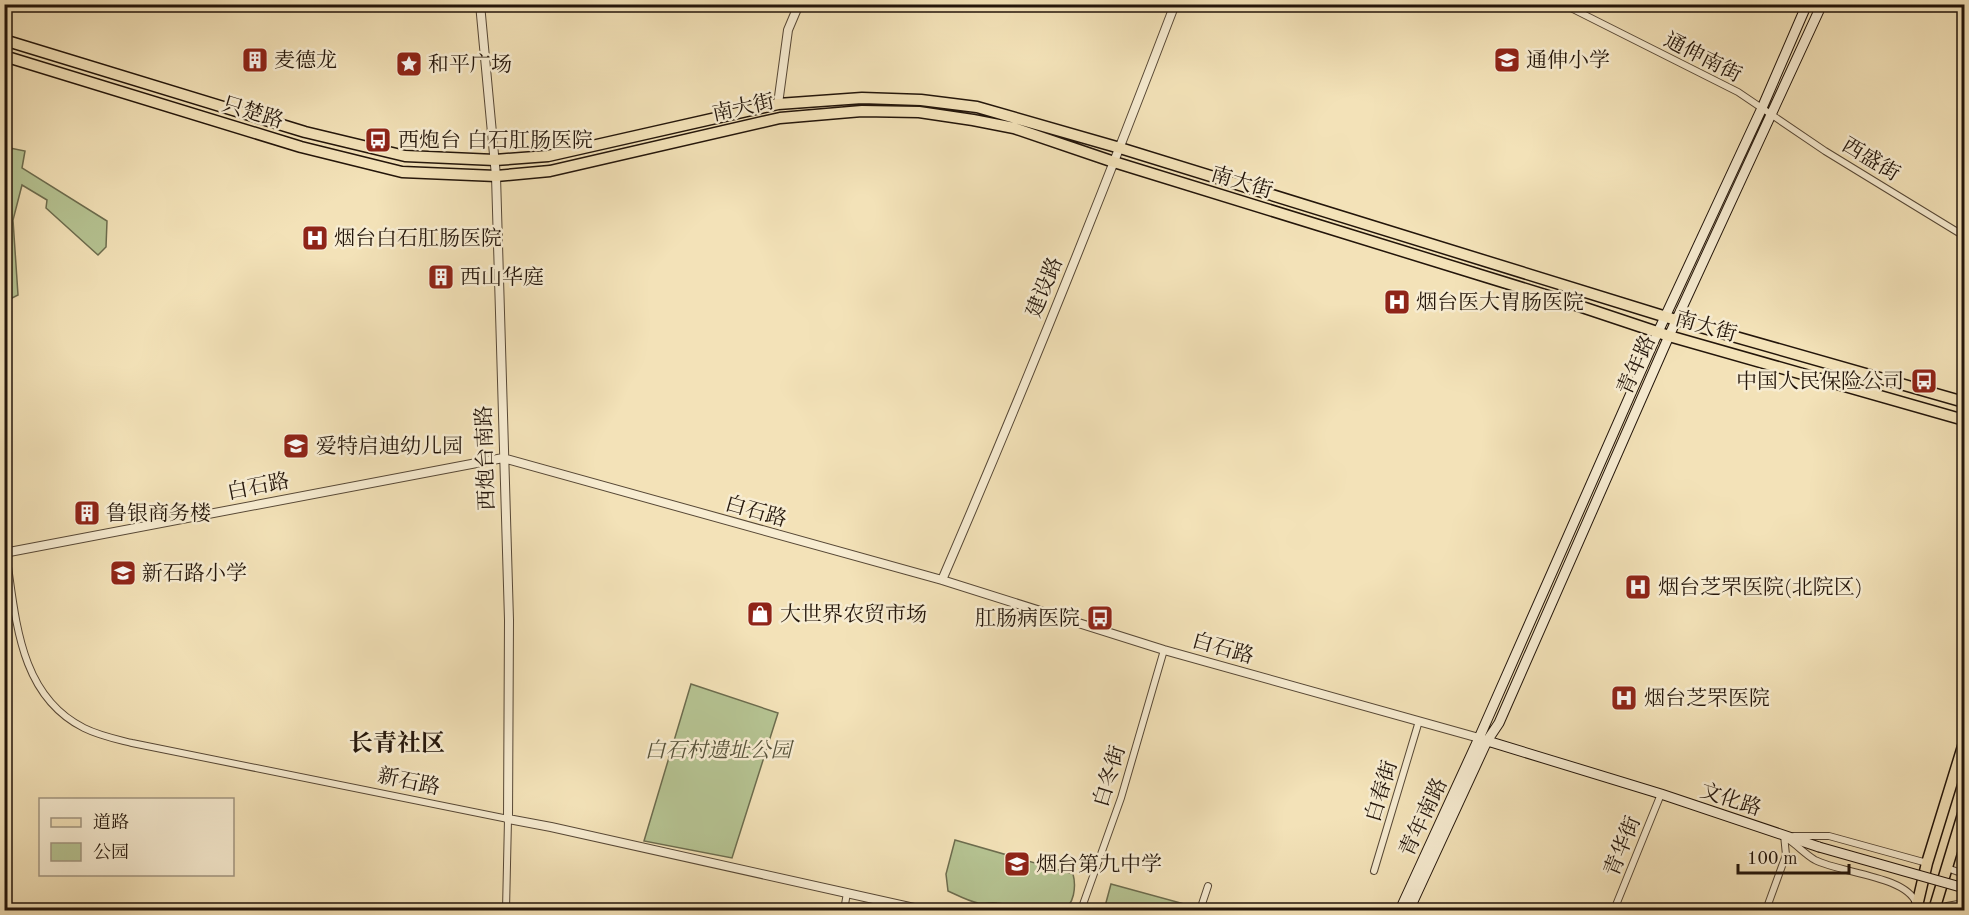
<svg xmlns="http://www.w3.org/2000/svg" width="1969" height="915" viewBox="0 0 1969 915" font-family="'Old Standard TT','Noto Serif SC',serif">
  <style>
    .green { fill: #b6c493; stroke: #6c6c4e; stroke-width: 1.5 }
    .lines { fill: none; stroke-linecap: round; stroke-linejoin: round }
    .minor-casing { stroke: #574836; stroke-width: 8 }
    .tertiary-casing { stroke: #574836; stroke-width: 10 }
    .secondary-casing { stroke: #23150a; stroke-width: 11 }
    .primary-casing { stroke: #23150a; stroke-width: 13 }
    .trunk-casing { stroke: #23150a; stroke-width: 13 }
    .minor { stroke: #f7ecd1; stroke-width: 6 }
    .tertiary { stroke: #f7ecd1; stroke-width: 8 }
    .secondary { stroke: #f7ecd1; stroke-width: 9 }
    .primary { stroke: #f3e2b8; stroke-width: 10 }
    .trunk { stroke: #f3e2b8; stroke-width: 10 }
    .secondary-bridge-casing { stroke: #23150a; stroke-width: 11; stroke-linecap: butt }
    .secondary-bridge { stroke: #f7ecd1; stroke-width: 9 }
    .labels { text-anchor: middle; stroke-width: 5; stroke-linejoin: round; paint-order: stroke }
    .street-label { font-size: 21px; fill: #23150a; stroke: #f7ecd1 }
    .poi-label { font-size: 21px; fill: #23150a; stroke: #f7ecd1; text-anchor: start }
    .park-label { font-size: 21px; font-style: italic; fill: #56523a; stroke: #f7ecd1 }
    .quarter-label { font-size: 24px; font-weight: bold; fill: #23150a; stroke: #f7ecd1 }
  </style>
  <rect width="100%" height="100%" fill="#f3e2b8"/>
  <filter id="stains"><feTurbulence type="fractalNoise" baseFrequency=".00333" numOctaves="4"/><feColorMatrix values="0 0 0 0 .2 0 0 0 0 .09 0 0 0 0 .02 0 0 0 .5 -.17"/></filter>
  <radialGradient id="worn" r=".72"><stop offset=".6" stop-color="#630" stop-opacity="0"/><stop offset="1" stop-color="#630" stop-opacity=".3"/></radialGradient>
  <!-- green -->
  <path class="green" d="M 5,147 L 25,151 L 22,168 L 107,221 L 106,247 L 98,255 L 46,208 L 47,200 L 22,185 L 13,220 L 18,295 L 8,300 L 5,307 Z
    M 691,684 L 778,713 L 732,858 L 644,841 Z
    M 955,840 L 1073,874 C 1076,885 1075,907 1061,910 C 1042,915 1016,905 997,903 C 991,902 984,904 978,903 C 968,901 957,895 948,891 L 946,874 Z
    M 1111,884 L 1188,905 L 1187,910 L 1104,910 Z"/>
  <g class="lines">
    <defs>
      <path id="minor" d="M 1563,4 L 1738,92 L 1825,151 L 1964,236
        M 6,553 C 16,617 18,695 84,728 C 100,736 116,739 132,743 L 508,819 L 506,910
        M 1794,836 L 1829,836 L 1927,863
        M 1789,840 C 1798,846 1806,855 1815,860 C 1840,873 1906,876 1916,903
        M 1947,868 L 1964,874
        M 1374,871 L 1419,721
        M 844,910 L 847,893
        M 1081,910 L 1121,798 L 1164,650
        M 1200,910 L 1208,886
        M 1614,910 L 1661,794
        M 1766,910 L 1786,855 L 1784,835
        M 1938,910 L 1947,906 L 1964,903"/>
      <path id="tertiary" d="M 480,4 L 496,176 L 509,620 L 508,819 L 551,827 L 923,910
        M 778,104 L 788,30 L 799,4
        M 4,553 L 503,458 L 942,580 L 1164,650 L 1479,738
        M 942,580 C 1024,390 1101,198 1175,4"/>
      <path id="secondary" d="M 1481,739 L 1661,794 L 1819,847
        M 1400,910 L 1479,738 L 1658,332 L 1762,108 L 1807,4
        M 1409,910 L 1487,741 L 1499,723 L 1669,336 L 1822,4"/>
      <path id="primary" d="M 4,40 L 305,132 L 405,156 L 495,160 L 548,156 L 778,104 L 862,98 L 921,100 L 977,107 L 1120,148 L 1676,320 L 1964,402
        M 4,56 L 301,147 L 402,172 L 496,176 L 550,171 L 780,118 L 862,111 L 919,112 L 973,120 L 1014,128 L 1114,162 L 1558,299 L 1669,336 L 1964,420"/>
      <path id="trunk" d="M 1916,910 L 1927,863 L 1964,743
        M 1934,910 L 1964,811"/>
    </defs>
    <!-- minor casing -->
    <use href="#minor" class="minor-casing"/>
    <!-- tertiary casing -->
    <use href="#tertiary" class="tertiary-casing"/>
    <!-- secondary casing -->
    <use href="#secondary" class="secondary-casing"/>
    <!-- primary casing -->
    <use href="#primary" class="primary-casing"/>
    <!-- trunk casing -->
    <use href="#trunk" class="trunk-casing"/>
    <!-- minor -->
    <use href="#minor" class="minor"/>
    <!-- tertiary -->
    <use href="#tertiary" class="tertiary"/>
    <!-- secondary -->
    <use href="#secondary" class="secondary"/>
    <!-- primary -->
    <use href="#primary" class="primary"/>
    <!-- trunk -->
    <use href="#trunk" class="trunk"/>
    <defs>
      <path id="secondary-bridge" d="M 1819,847 L 1964,888"/>
    </defs>
    <!-- secondary-bridge casing -->
    <use href="#secondary-bridge" class="secondary-bridge-casing"/>
    <!-- secondary-bridge -->
    <use href="#secondary-bridge" class="secondary-bridge"/>
  </g>
  <!-- icons -->
  <defs>
    <symbol id="building-square" viewBox="-11 -11 22 22"><rect x="-9" y="-9" width="18" height="18" rx="4" fill="#8f2418" stroke="#f7ecd1"/><path d="M-4-6H4V6H1V3H-1V6H-4ZM-2.5-4.3h1.7v1.8h-1.7ZM.8-4.3h1.7v1.8H.8ZM-2.5-1h1.7V.8h-1.7ZM.8-1h1.7V.8H.8Z" fill="#fff"/></symbol>
    <symbol id="school-square" viewBox="-11 -11 22 22"><rect x="-9" y="-9" width="18" height="18" rx="4" fill="#8f2418" stroke="#f7ecd1"/><path d="M0-5L7-2L0 1L-7-2ZM-4 1L0 2.5L4 1V4Q0 6-4 4Z" fill="#fff"/></symbol>
    <symbol id="sight-square" viewBox="-11 -11 22 22"><rect x="-9" y="-9" width="18" height="18" rx="4" fill="#8f2418" stroke="#f7ecd1"/><path d="M0-6L1.8-2.2L6-1.7L2.9 1.2L3.7 5.4L0 3.3L-3.7 5.4L-2.9 1.2L-6-1.7L-1.8-2.2Z" fill="#fff"/></symbol>
    <symbol id="bus-square" viewBox="-11 -11 22 22"><rect x="-9" y="-9" width="18" height="18" rx="4" fill="#8f2418" stroke="#f7ecd1"/><path d="M-5-6H5V4H4V6H2V4H-2V6H-4V4H-5ZM-3.5-4V0h7V-4ZM-3.5 1.2v1.5H-2V1.2ZM2 1.2v1.5H3.5V1.2Z" fill="#fff"/></symbol>
    <symbol id="hospital-square" viewBox="-11 -11 22 22"><rect x="-9" y="-9" width="18" height="18" rx="4" fill="#8f2418" stroke="#f7ecd1"/><path d="M-5-5h3v3.5h4V-5h3V5h-3V1.5h-4V5h-3Z" fill="#fff"/></symbol>
    <symbol id="shop-square" viewBox="-11 -11 22 22"><rect x="-9" y="-9" width="18" height="18" rx="4" fill="#8f2418" stroke="#f7ecd1"/><path d="M-5-2.5h2.3a2.7 3.5 0 0 1 5.4 0H5L5.5 6h-11ZM-1.5-2.5h3a1.5 2.3 0 0 0-3 0Z" fill="#fff"/></symbol>
  </defs>
  <g fill-rule="evenodd">
    <use href="#building-square" x="240" y="45" width="30" height="30"/>
    <use href="#school-square" x="1492" y="45" width="30" height="30"/>
    <use href="#sight-square" x="394" y="49" width="30" height="30"/>
    <use href="#bus-square" x="363" y="125" width="30" height="30"/>
    <use href="#hospital-square" x="300" y="223" width="30" height="30"/>
    <use href="#building-square" x="426" y="262" width="30" height="30"/>
    <use href="#hospital-square" x="1382" y="287" width="30" height="30"/>
    <use href="#bus-square" x="1909" y="366" width="30" height="30"/>
    <use href="#school-square" x="281" y="431" width="30" height="30"/>
    <use href="#building-square" x="72" y="498" width="30" height="30"/>
    <use href="#school-square" x="108" y="558" width="30" height="30"/>
    <use href="#hospital-square" x="1623" y="572" width="30" height="30"/>
    <use href="#shop-square" x="745" y="599" width="30" height="30"/>
    <use href="#bus-square" x="1085" y="603" width="30" height="30"/>
    <use href="#hospital-square" x="1609" y="683" width="30" height="30"/>
    <use href="#school-square" x="1002" y="849" width="30" height="30"/>
  </g>
  <g class="labels">
    <!-- street labels -->
    <g class="street-label">
      <text transform="translate(1703 57) rotate(27)" y="7">通伸南街</text>
      <text transform="translate(743 107) rotate(-12)" y="7">南大街</text>
      <text transform="translate(253 112) rotate(17)" y="7">只楚路</text>
      <text transform="translate(1871 159) rotate(31)" y="7">西盛街</text>
      <text transform="translate(1242 182) rotate(17)" y="7">南大街</text>
      <text transform="translate(1044 287) rotate(-68)" y="7">建设路</text>
      <text transform="translate(1706 326) rotate(16)" y="7">南大街</text>
      <text transform="translate(1636 365) rotate(-66)" y="7">青年路</text>
      <text transform="translate(485 458) rotate(-92)" y="7">西炮台南路</text>
      <text transform="translate(258 486) rotate(-11)" y="7">白石路</text>
      <text transform="translate(756 511) rotate(16)" y="7">白石路</text>
      <text transform="translate(1223 648) rotate(16)" y="7">白石路</text>
      <text transform="translate(1109 776) rotate(-73)" y="7">白冬街</text>
      <text transform="translate(409 781) rotate(12)" y="7">新石路</text>
      <text transform="translate(1381 791) rotate(-73)" y="7">白春街</text>
      <text transform="translate(1731 799) rotate(18)" y="7">文化路</text>
      <text transform="translate(1423 817) rotate(-65)" y="7">青年南路</text>
      <text transform="translate(1622 846) rotate(-68)" y="7">青华街</text>
    </g>
    <!-- poi labels -->
    <g class="poi-label">
      <text x="274" y="67">麦德龙</text>
      <text x="1526" y="67">通伸小学</text>
      <text x="428" y="71">和平广场</text>
      <text x="398" y="147">西炮台 白石肛肠医院</text>
      <text x="334" y="245">烟台白石肛肠医院</text>
      <text x="460" y="284">西山华庭</text>
      <text x="1416" y="309">烟台医大胃肠医院</text>
      <text x="1904" y="388" text-anchor="end">中国人民保险公司</text>
      <text x="316" y="453">爱特启迪幼儿园</text>
      <text x="106" y="520">鲁银商务楼</text>
      <text x="142" y="580">新石路小学</text>
      <text x="1658" y="594">烟台芝罘医院(北院区)</text>
      <text x="780" y="621">大世界农贸市场</text>
      <text x="1080" y="625" text-anchor="end">肛肠病医院</text>
      <text x="1644" y="705">烟台芝罘医院</text>
      <text x="1036" y="871">烟台第九中学</text>
    </g>
    <!-- park labels -->
    <g class="park-label">
      <text x="718" y="757">白石村遗址公园</text>
    </g>
    <!-- quarter labels -->
    <g class="quarter-label">
      <text x="397" y="751">长青社区</text>
    </g>
  </g>
  <!-- margin -->
  <rect width="1969" height="915" fill="none" stroke="#f3e2b8" stroke-width="24"/>
  <rect x="6" y="6" width="1957" height="903" fill="none" stroke="#23150a" stroke-width="3"/>
  <rect x="12" y="12" width="1945" height="891" fill="none" stroke="#23150a" stroke-width="1.5"/>
  <!-- legend -->
  <rect x="39" y="798" width="195" height="78" fill="#f7ecd1" stroke="#a29681" stroke-width="1.5"/>
  <rect x="51" y="818" width="30" height="9" fill="#f3e2b8" stroke="#a29681" stroke-width="1.5"/>
  <text x="93" y="828" font-size="18" fill="#23150a">道路</text>
  <rect x="51" y="843" width="30" height="18" fill="#b6c493" stroke="#a29681" stroke-width="1.5"/>
  <text x="93" y="858" font-size="18" fill="#23150a">公园</text>
  <!-- scale -->
  <path d="M1738 864v9h111v-9" fill="none" stroke="#23150a" stroke-width="3"/>
  <text x="1747" y="864" font-size="18" fill="#23150a" stroke="#f7ecd1" stroke-width="4.5" paint-order="stroke">100 m</text>
  <rect width="100%" height="100%" filter="url(#stains)"/>
  <rect width="100%" height="100%" fill="url(#worn)"/>
</svg>
